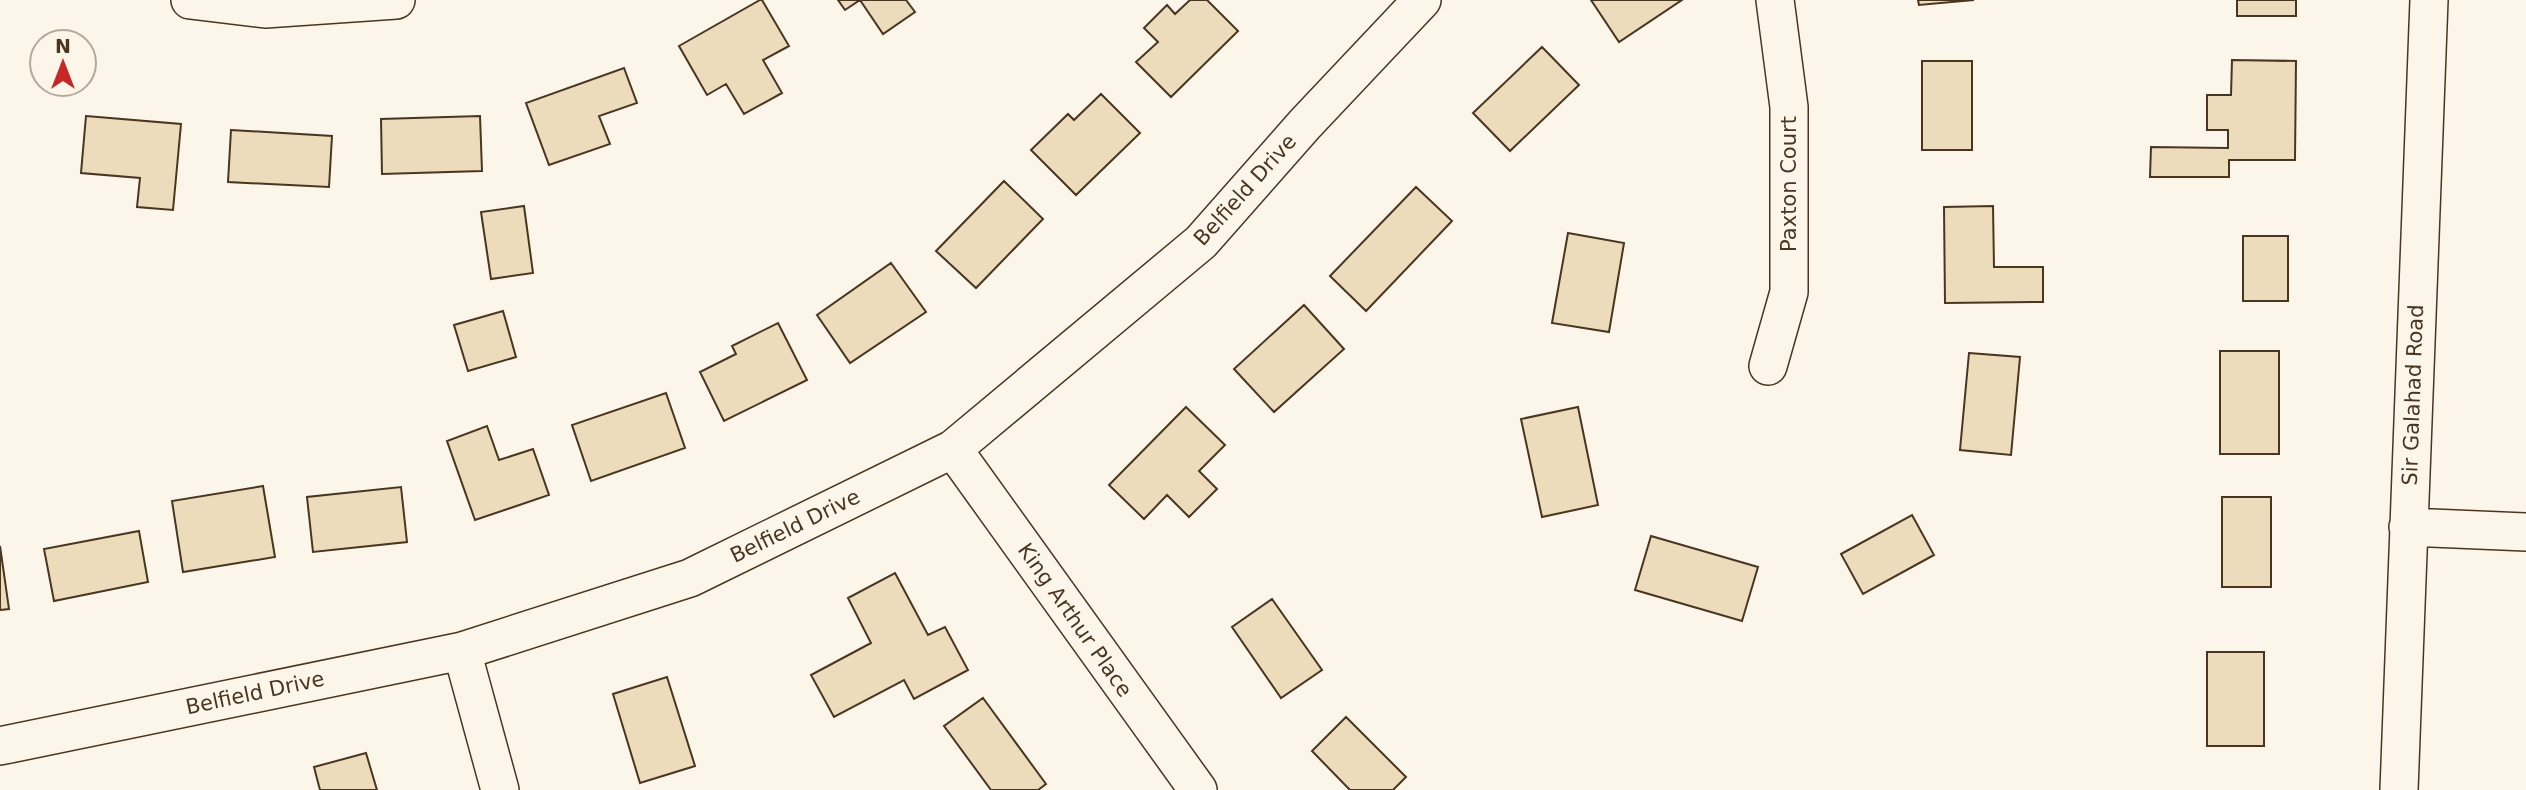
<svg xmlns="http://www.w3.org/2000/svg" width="2526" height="790" viewBox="0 0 2526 790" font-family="'DejaVu Sans',sans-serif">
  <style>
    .building { fill: #ecdcbc; stroke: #4a3520; stroke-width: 2 }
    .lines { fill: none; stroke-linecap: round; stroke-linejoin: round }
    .minor-casing { stroke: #4a3520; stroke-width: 40 }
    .minor { stroke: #fbf6e9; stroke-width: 37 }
    .labels { text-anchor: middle; stroke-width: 5; stroke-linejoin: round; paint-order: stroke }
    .street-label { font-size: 21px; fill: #4a3520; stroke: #fbf6e9 }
  </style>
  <rect width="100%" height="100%" fill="#fbf6e9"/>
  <!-- building -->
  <path class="building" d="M 760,0 L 762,0 L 789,46 L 763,60 L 782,93 L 744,114 L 726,84 L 707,95 L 679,46 Z
    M 838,0 L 906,0 L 915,12 L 883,34 L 860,0 L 845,10 Z
    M 1190,0 L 1207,0 L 1238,31 L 1171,97 L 1136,62 L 1158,42 L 1144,28 L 1167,5 L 1175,14 Z
    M 1591,0 L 1682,0 L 1619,42 Z
    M 1918,0 L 1974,0 L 1919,5 Z
    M 2237,0 L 2296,0 L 2296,16 L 2237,16 Z
    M 1542,47 L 1579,85 L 1510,151 L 1473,113 Z
    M 2232,60 L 2296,61 L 2295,160 L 2229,160 L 2229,177 L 2150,177 L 2151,147 L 2228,148 L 2228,130 L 2207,130 L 2207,95 L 2231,95 Z
    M 1922,61 L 1972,61 L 1972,150 L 1922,150 Z
    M 624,68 L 637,103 L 599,116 L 610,144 L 549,165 L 526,103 Z
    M 1101,94 L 1140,133 L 1076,195 L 1031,150 L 1068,114 L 1074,120 Z
    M 86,116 L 181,124 L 173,210 L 137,207 L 140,178 L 81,173 Z
    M 480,116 L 482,171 L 382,174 L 381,119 Z
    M 231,130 L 332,136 L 329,187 L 228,182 Z
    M 1004,181 L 1043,219 L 976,288 L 936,251 Z
    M 1416,187 L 1452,221 L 1366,311 L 1330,276 Z
    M 524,206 L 533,273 L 491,279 L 481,212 Z
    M 1993,206 L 1994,267 L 2043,267 L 2043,302 L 1945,303 L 1944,207 Z
    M 1568,233 L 1624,243 L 1609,332 L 1552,323 Z
    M 2243,236 L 2288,236 L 2288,301 L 2243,301 Z
    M 891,263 L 926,312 L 850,363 L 817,315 Z
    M 1304,305 L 1344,349 L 1274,412 L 1234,369 Z
    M 503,311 L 516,357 L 468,371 L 454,325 Z
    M 778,323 L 807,380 L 724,421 L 700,372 L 736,354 L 732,346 Z
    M 2220,351 L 2279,351 L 2279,454 L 2220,454 Z
    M 1969,353 L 2020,357 L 2011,455 L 1960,450 Z
    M 666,393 L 685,448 L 591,481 L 572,425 Z
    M 1186,407 L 1225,445 L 1199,471 L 1217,489 L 1189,517 L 1167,495 L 1144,519 L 1109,485 Z
    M 1578,407 L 1598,505 L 1542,517 L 1521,419 Z
    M 487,426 L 499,460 L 533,449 L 549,495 L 475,520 L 447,441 Z
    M 263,486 L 275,557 L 183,572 L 172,501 Z
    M 401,487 L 407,542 L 313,552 L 307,497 Z
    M 2222,497 L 2271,497 L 2271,587 L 2222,587 Z
    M 1912,515 L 1934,555 L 1863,594 L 1841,554 Z
    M 139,531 L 148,582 L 54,601 L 44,549 Z
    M 1651,536 L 1758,567 L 1742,621 L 1635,590 Z
    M 0,546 L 9,609 L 0,610 Z
    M 895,573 L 928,635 L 945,627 L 968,670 L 914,699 L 904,680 L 834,717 L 811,675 L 871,643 L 848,598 Z
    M 1272,599 L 1322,670 L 1281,698 L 1232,627 Z
    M 2207,652 L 2264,652 L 2264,746 L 2207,746 Z
    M 667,677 L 695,766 L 640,783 L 613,694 Z
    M 983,698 L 1046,784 L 1038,790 L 991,790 L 944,726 Z
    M 1346,717 L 1406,777 L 1393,790 L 1350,790 L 1312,751 Z
    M 366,753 L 377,790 L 320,790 L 314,767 Z"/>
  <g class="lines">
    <defs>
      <path id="minor" d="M 190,0 L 265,9 L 396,0
        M 1768,366 L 1789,292 L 1789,107 L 1775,0
        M 953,449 L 1198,790
        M 2408,527 L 2526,532
        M 462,651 L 500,790
        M 0,746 L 462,651 L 690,578 L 953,449 L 1201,242 L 1305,124 L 1422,0
        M 2399,790 L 2429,0"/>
    </defs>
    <!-- minor casing -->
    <use href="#minor" class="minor-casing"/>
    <!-- minor -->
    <use href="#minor" class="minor"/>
  </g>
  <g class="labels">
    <!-- street labels -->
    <g class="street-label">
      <text transform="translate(1789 184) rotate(-90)" y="7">Paxton Court</text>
      <text transform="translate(1245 190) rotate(-48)" y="7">Belfield Drive</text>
      <text transform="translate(2413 395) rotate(-88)" y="7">Sir Galahad Road</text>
      <text transform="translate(795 526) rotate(-26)" y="7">Belfield Drive</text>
      <text transform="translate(1075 620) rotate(55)" y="7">King Arthur Place</text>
      <text transform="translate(255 693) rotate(-12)" y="7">Belfield Drive</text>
    </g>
  </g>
  <!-- north arrow -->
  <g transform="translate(63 63)"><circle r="33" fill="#fbf6e9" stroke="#b4a999" stroke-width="2"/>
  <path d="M0-5L12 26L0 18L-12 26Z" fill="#c62828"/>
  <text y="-10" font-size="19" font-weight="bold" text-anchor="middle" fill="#4a3520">N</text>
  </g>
</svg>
